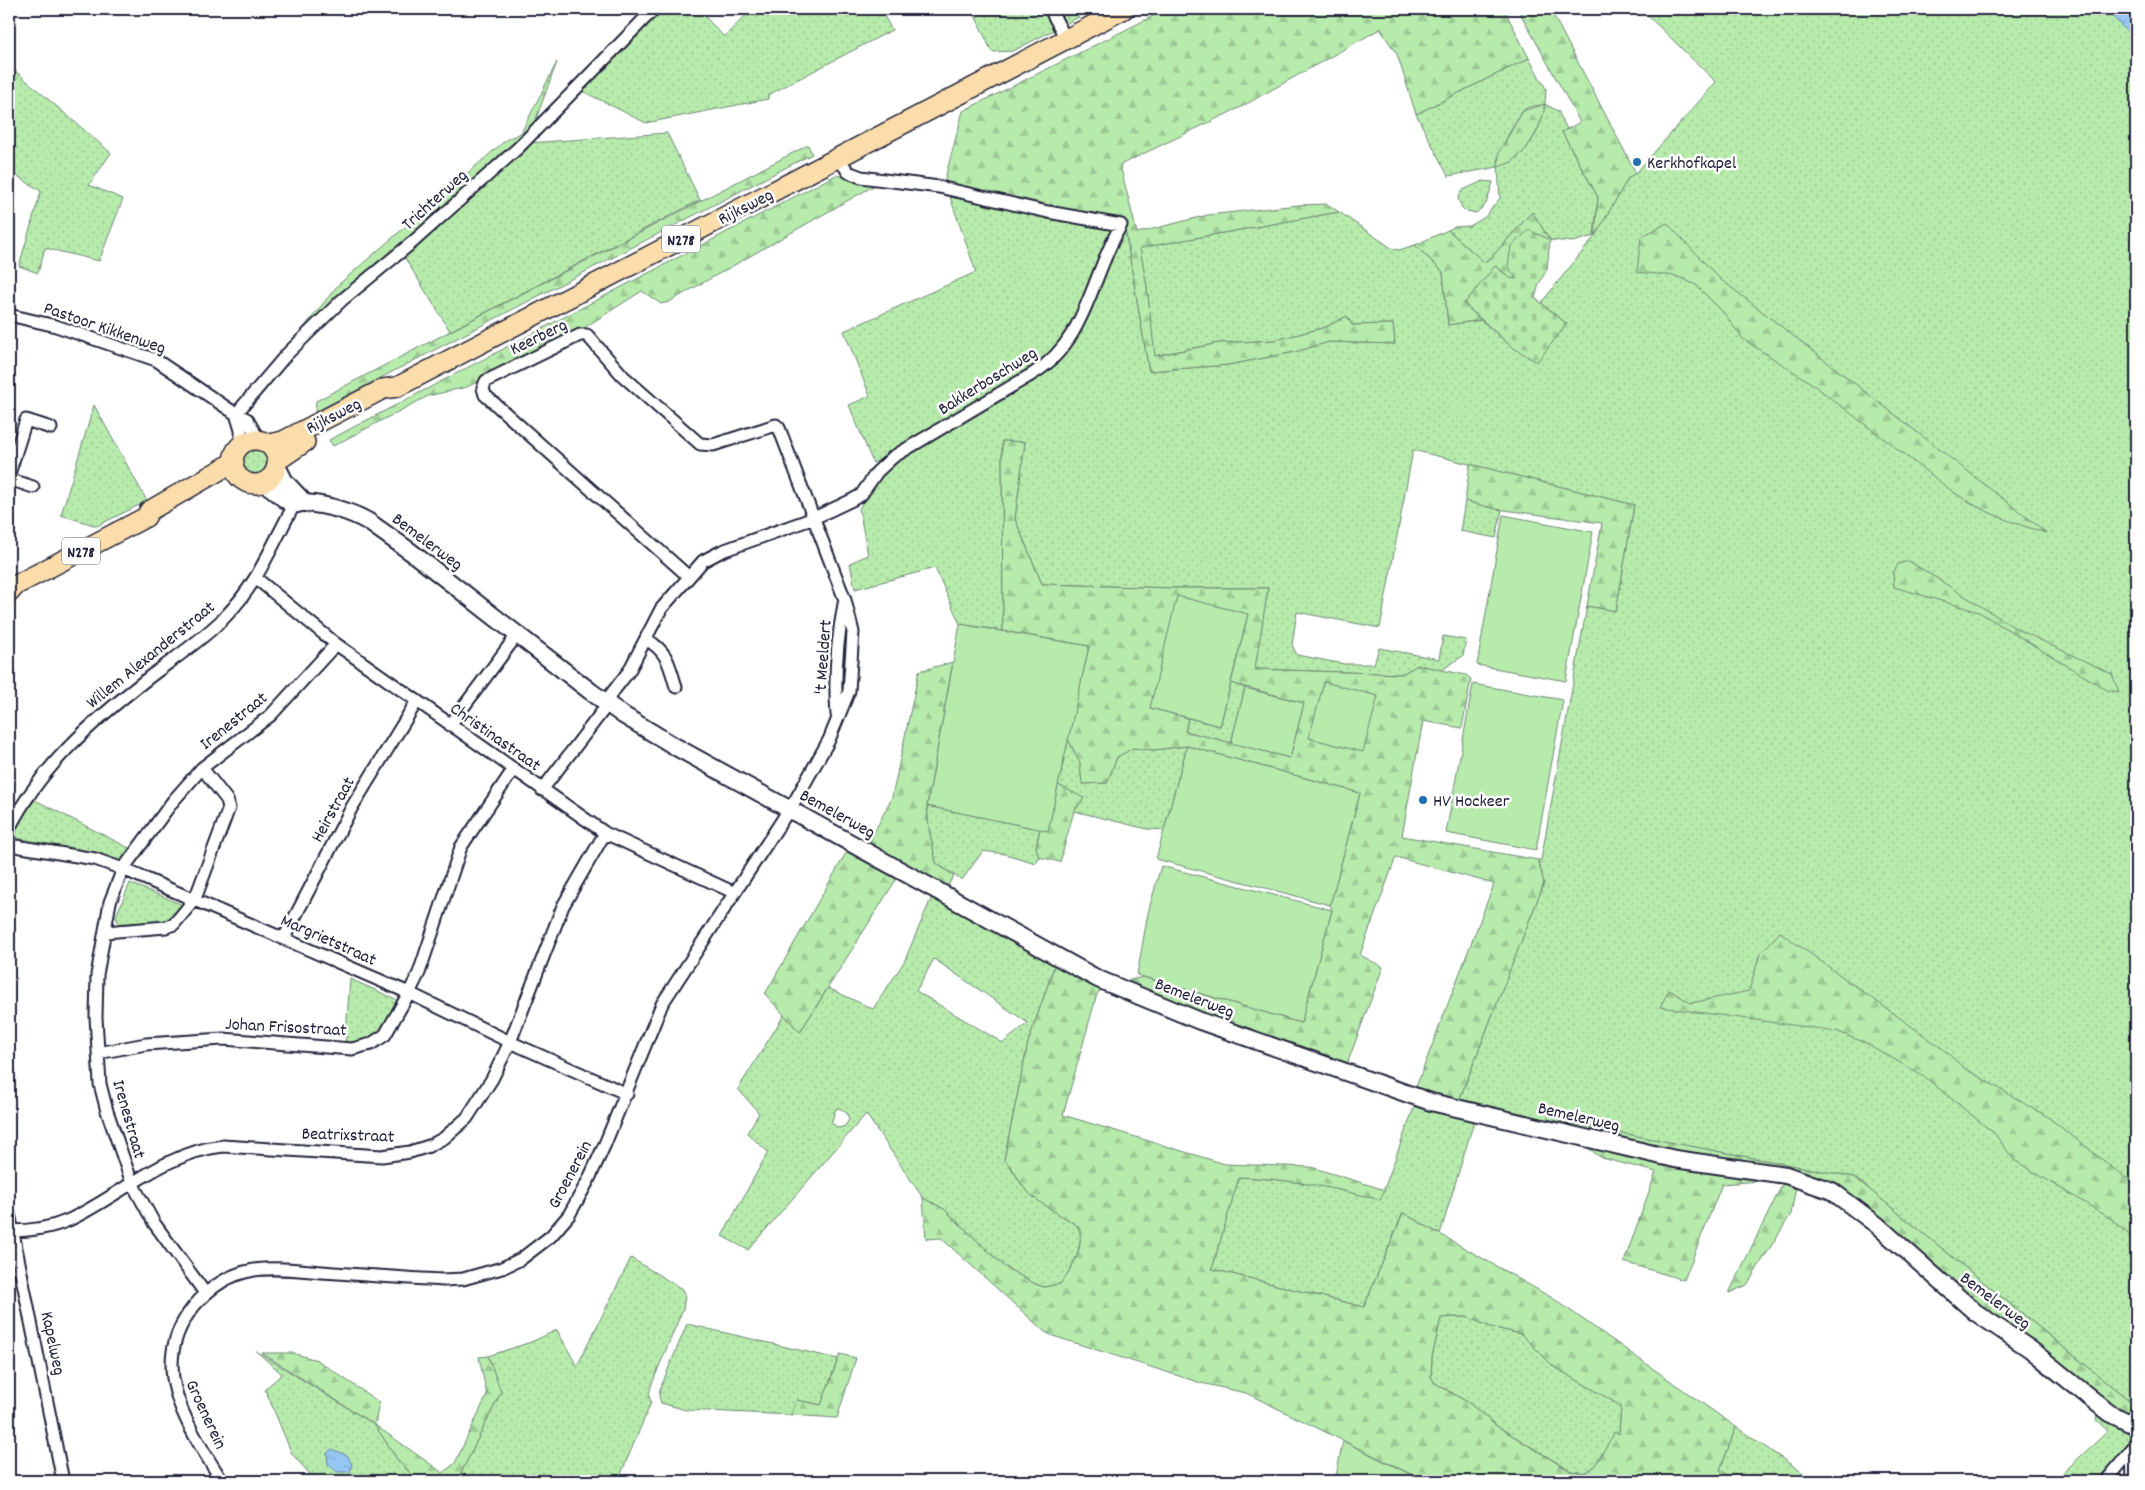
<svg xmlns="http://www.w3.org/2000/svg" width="2145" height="1490" viewBox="0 0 2145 1490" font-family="Dekko,sans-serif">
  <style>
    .grass { fill: url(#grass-dots); stroke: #6c8674; fill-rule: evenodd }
    .forest { fill: url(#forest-firs); stroke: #6c8674; fill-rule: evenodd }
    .cemetery { fill: url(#cemetery-stones); stroke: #6c8674 }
    .green { fill: #b7ebac; stroke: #6c8674 }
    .water { fill: url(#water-ripples); stroke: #6885a9 }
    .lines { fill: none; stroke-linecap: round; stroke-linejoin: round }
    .street-casing { stroke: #22223b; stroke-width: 15 }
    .secondary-casing { stroke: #22223b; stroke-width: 20 }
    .primary-casing { stroke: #22223b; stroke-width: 22 }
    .street { stroke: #fff; stroke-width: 11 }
    .secondary { stroke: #fff; stroke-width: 16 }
    .primary { stroke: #faddab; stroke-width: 19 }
    .poi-dot { fill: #1f6fb2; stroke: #fff; stroke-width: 2 }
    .labels { text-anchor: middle; stroke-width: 5; stroke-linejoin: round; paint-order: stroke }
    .shield { fill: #fff; stroke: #646476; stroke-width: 1 }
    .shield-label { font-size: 16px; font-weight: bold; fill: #22223b }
    .poi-label { font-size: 18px; fill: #22223b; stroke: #fff; text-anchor: start }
    .street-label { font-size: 18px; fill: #22223b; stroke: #fff }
  </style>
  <defs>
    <pattern id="grass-dots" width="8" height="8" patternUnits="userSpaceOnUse" patternTransform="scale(1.25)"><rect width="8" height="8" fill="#b7ebac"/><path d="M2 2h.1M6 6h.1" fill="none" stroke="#9dc995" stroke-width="1.8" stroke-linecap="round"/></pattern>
    <pattern id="forest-firs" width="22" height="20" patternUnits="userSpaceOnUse" patternTransform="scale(1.25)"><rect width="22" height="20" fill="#b7ebac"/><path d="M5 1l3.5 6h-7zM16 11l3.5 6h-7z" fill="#9dc995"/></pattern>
    <pattern id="cemetery-stones" width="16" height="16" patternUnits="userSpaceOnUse" patternTransform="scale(1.25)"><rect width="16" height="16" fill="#b7ebac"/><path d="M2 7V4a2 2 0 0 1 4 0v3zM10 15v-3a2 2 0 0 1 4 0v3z" fill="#9dc995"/></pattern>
    <pattern id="water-ripples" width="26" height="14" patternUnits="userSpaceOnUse" patternTransform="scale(1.25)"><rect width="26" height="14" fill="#96c7f2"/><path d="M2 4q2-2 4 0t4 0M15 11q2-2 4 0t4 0" fill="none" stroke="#81abd0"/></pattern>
  </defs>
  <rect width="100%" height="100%" fill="#fff"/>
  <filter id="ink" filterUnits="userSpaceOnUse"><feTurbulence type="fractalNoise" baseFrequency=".02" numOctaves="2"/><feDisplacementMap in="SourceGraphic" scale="10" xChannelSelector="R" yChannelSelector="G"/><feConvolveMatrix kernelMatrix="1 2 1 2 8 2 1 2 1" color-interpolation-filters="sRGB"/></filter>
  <g filter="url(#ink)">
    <!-- grass -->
    <path class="grass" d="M 676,9 L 698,9 L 724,37 L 752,9 L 880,9 L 892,30 L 768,95 L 768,99 L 646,123 L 580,90 L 649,21 Z
      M 972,9 L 1075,9 L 1079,17 L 1013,51 L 992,52 Z
      M 1641,9 L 2136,9 L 2136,1406 L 1854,1177 L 1458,1103 L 1544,883 L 1538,860 L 1541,860 L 1587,606 L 1616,611 L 1634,505 L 1413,450 L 1380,628 L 1297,612 L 1292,645 L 1297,655 L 1344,664 L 1374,664 L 1379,648 L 1439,659 L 1443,636 L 1466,640 L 1463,656 L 1442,670 L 1418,665 L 1402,674 L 1254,669 L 1268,588 L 1174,588 L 1042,584 L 1015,519 L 1025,442 L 1002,441 L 1003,631 L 960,624 L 935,568 L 855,589 L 850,563 L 868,555 L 859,509 L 887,456 L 873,463 L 849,405 L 870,396 L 844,331 L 976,272 L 950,197 L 1125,229 L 1149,371 L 1228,365 L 1295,352 L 1329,342 L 1395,344 L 1393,324 L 1352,325 L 1347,316 L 1326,327 L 1276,340 L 1219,343 L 1154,356 L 1147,287 L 1139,248 L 1339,212 L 1393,249 L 1399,250 L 1415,245 L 1443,272 L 1448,325 L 1481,320 L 1512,347 L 1567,324 L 1541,303 L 1595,236 L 1629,177 L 1636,173 L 1716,82 Z
      M 1529,58 L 1546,89 L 1545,104 L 1558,111 L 1567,129 L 1562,132 L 1598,197 L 1594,236 L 1573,242 L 1550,240 L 1532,212 L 1491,258 L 1484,262 L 1448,230 L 1454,227 L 1470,226 L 1485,217 L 1500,198 L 1498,167 L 1448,176 L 1416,114 ZM 1545,105 C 1542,120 1536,140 1523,150 C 1516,156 1505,158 1498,162 C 1499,152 1517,114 1525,109 C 1531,106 1539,105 1545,105 Z
      M 13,69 L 111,153 L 89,185 L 123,199 L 99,261 L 45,248 L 38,273 L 19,266 L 41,191 L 9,171 L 9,79 Z
      M 667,133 L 700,200 L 450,331 L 403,255 L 528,143 Z
      M 1483,181 L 1493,182 L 1486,204 L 1476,213 L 1463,210 L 1458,199 L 1461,191 Z
      M 94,405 L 147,501 L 97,526 L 61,515 Z
      M243 462a13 13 0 1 1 26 0a13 13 0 1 1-26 0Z
      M 1465,501 L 1502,509 L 1496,538 L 1460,531 Z
      M 1231,683 L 1245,688 L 1231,743 L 1185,731 L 1188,718 L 1220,726 Z
      M 1068,739 L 1080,763 L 1082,784 L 1107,783 L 1117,757 L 1133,748 L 1154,750 L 1187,746 L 1164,830 L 1147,829 L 1074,811 L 1083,798 L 1058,785 Z
      M 35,800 L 131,849 L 122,860 L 116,861 L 76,850 L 17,838 C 12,822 25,812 35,800 Z
      M 927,806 L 1040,829 L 1036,847 L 1039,857 L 1036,863 L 1005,854 L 983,851 L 962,880 L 936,863 L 929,829 Z
      M 130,883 L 183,905 L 171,924 L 119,926 L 116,916 Z
      M 933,894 L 1056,961 L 1028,1043 L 1004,1160 C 1015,1170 1016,1178 1025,1189 C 1039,1204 1060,1214 1078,1225 L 1081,1233 L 1080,1243 L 1077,1256 L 1067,1275 L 1060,1284 L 1044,1287 L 1035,1284 L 1005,1267 L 944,1209 L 923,1198 L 866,1114 L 748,1250 L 722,1236 L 768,1152 L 747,1133 L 759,1113 L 738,1089 L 784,1015 L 800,1032 L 828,988 L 873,1009 L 904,962 ZM 934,959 L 1028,1023 L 1003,1043 L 916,991 ZM 839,1108 L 847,1113 L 849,1120 L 845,1126 L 839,1128 L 831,1123 L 836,1109 Z
      M 350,979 L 398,1000 L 384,1031 L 374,1040 L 345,1046 Z
      M 1416,1102 L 1475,1118 L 1440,1234 L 1403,1213 L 1364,1307 L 1212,1269 L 1238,1177 C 1289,1179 1332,1186 1380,1200 Z
      M 631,1258 L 682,1289 L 685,1296 L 683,1309 L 651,1386 L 649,1395 L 651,1403 L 618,1481 L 457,1481 L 501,1392 L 488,1356 L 531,1342 L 557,1330 L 577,1366 Z
      M 1452,1317 L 1467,1317 L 1491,1327 L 1521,1334 L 1553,1366 L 1621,1406 L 1619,1435 L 1615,1433 L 1594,1467 L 1585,1473 L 1571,1471 L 1495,1425 L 1469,1403 L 1435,1383 L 1431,1377 L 1432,1357 L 1441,1318 Z
      M 687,1324 L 838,1359 L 821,1405 L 797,1400 L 791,1415 L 686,1410 L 661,1403 L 659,1397 L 660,1389 Z
      M 256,1351 L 375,1425 L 399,1462 L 418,1481 L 316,1481 L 292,1454 L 265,1389 L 282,1374 Z
      M 2098,1410 L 2136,1421 L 2136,1450 L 2112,1481 L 2054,1481 L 2108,1431 L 2096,1420 Z
      M 1736,1427 L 1815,1481 L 1736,1481 L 1720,1470 Z"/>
    <!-- forest -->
    <path class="forest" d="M 1167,9 L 1504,9 L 1529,58 L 1416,114 L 1397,54 L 1380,29 L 1241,107 L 1120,165 L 1137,233 L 1208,215 L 1298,205 L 1327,204 L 1339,212 L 1140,248 L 1147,287 L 1155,356 L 1219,343 L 1276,340 L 1326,327 L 1347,316 L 1352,325 L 1393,324 L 1395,344 L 1329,342 L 1295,352 L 1228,365 L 1149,371 L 1125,229 L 950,197 L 945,178 L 963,111 Z
      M 1518,9 L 1550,9 L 1636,173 L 1629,177 L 1595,236 L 1598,197 L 1562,132 L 1580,122 Z
      M 557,62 L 533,127 L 458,195 L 343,292 L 297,336 L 338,285 L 507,139 L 521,133 Z
      M 1545,104 C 1543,124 1529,150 1513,161 C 1509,164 1502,165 1498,167 L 1499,152 L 1523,111 Z
      M 808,145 L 812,154 L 315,412 L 316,401 Z
      M 836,175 L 877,184 L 669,302 L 661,304 L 642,291 L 579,331 L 467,387 L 428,396 L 333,446 L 329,440 Z
      M 1532,212 L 1550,240 L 1529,231 L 1516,280 L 1510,278 L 1496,266 L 1464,304 L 1481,320 L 1448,325 L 1443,272 L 1415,245 L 1448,230 L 1484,262 L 1491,258 Z
      M 1667,223 L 1719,278 L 2047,533 C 2012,523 1982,512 1952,491 L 1811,383 L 1743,339 L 1723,312 L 1696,285 L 1676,276 L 1637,272 L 1641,237 Z
      M 1002,441 L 1025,442 L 1015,519 L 1042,584 L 1174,588 L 1268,588 L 1255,669 L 1402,674 L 1418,665 L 1466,675 L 1471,679 L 1462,728 L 1423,721 L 1402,836 L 1538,860 L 1544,883 L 1458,1103 L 1413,1095 L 1494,884 L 1396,857 L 1360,955 L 1383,967 L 1342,1078 L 1104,987 L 1097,994 L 1063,1115 L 1225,1164 L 1311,1167 L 1385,1190 L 1380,1200 C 1332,1187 1289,1179 1239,1177 L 1212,1269 L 1364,1307 L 1403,1213 L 1554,1299 L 1736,1427 L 1720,1470 L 1736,1481 L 1556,1481 L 1548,1475 L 1546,1481 L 1425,1481 L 1246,1393 L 1201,1383 L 1053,1336 L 1045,1332 L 941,1238 L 926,1239 L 923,1198 L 944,1209 L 1005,1267 L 1035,1284 L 1044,1287 L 1060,1284 C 1072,1269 1086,1245 1078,1226 C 1060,1214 1039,1204 1025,1189 C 1016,1178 1016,1170 1004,1160 L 1028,1043 L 1056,961 L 1104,986 L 1143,977 L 1301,1023 L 1332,910 L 1330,905 L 1360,793 L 1187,746 L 1154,750 L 1133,748 L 1117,757 L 1107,783 L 1082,784 L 1080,763 L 1068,739 L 1089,646 L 1003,631 ZM 1248,614 L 1231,683 L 1304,703 L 1290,758 L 1185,731 L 1188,718 L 1150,708 ZM 1452,1317 L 1467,1317 L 1491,1327 L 1521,1334 L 1553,1366 L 1621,1406 L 1619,1434 L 1615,1432 L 1594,1467 L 1585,1473 L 1570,1471 L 1495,1425 L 1469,1403 L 1435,1383 L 1431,1377 L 1432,1357 L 1441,1318 Z
      M 1470,464 L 1634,505 L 1616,611 L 1587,606 L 1602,523 L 1496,509 L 1465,501 Z
      M 1909,561 L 2017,629 L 2112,674 L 2119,692 L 2107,690 L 1979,612 L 1894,587 L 1893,574 L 1898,564 Z
      M 953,662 L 927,806 L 929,829 L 936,863 L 954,876 L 947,887 L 869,843 L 892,797 L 919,671 Z
      M 1058,785 L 1084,798 L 1074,811 L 1060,862 L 1039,857 L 1036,847 L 1040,829 L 1048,830 Z
      M 849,848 L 899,875 L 800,1032 L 765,994 Z
      M 1780,932 L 1943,1049 L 1964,1068 L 2048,1117 L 2136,1186 L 2136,1241 L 2110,1218 L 2014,1160 L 1995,1134 L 1926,1078 L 1868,1044 L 1836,1031 L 1660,1007 L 1669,990 L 1691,1003 L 1749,991 L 1760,954 Z
      M 1547,1119 L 1854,1177 L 2136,1406 L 2136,1421 L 2098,1410 L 1851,1206 L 1797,1181 L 1791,1214 L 1747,1285 L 1729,1293 L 1785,1179 L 1722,1184 L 1684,1280 L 1624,1262 L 1656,1172 L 1602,1158 Z
      M 262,1353 L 292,1353 L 317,1360 L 379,1402 L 375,1425 L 443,1473 L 455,1463 L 487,1395 L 479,1357 L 488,1356 L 501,1392 L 457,1481 L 418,1481 L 399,1462 L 375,1425 Z
      M 840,1354 L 856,1358 L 837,1418 L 791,1415 L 797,1400 L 821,1405 Z"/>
    <!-- cemetery -->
    <path class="cemetery" d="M 1529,230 L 1550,240 L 1547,269 L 1539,284 L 1535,298 L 1567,324 L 1537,362 L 1512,347 L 1464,304 L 1495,266 L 1510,278 L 1516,279 L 1508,266 L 1511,246 Z"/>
    <!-- green -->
    <path class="green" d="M 1503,515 L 1593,532 L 1566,681 L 1477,665 Z
      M 1177,596 L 1248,614 L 1220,726 L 1150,708 Z
      M 960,624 L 1089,646 L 1048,831 L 927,806 Z
      M 1324,682 L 1378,696 L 1363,752 L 1309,738 Z
      M 1473,684 L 1563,700 L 1536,850 L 1446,833 Z
      M 1245,688 L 1304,703 L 1290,758 L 1231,743 Z
      M 1187,746 L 1360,793 L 1330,905 L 1156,859 Z
      M 1161,866 L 1332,910 L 1301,1023 L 1137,975 L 1148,913 Z
      M 1343,1441 L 1418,1478 L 1417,1481 L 1335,1481 Z"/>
    <!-- water -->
    <path class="water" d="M 2107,9 L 2136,9 L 2136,41 C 2127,29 2115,22 2107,9 Z
      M 332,1449 L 348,1456 L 352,1466 L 350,1472 L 337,1472 L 328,1464 L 327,1453 Z"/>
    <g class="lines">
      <defs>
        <path id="street" d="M 1050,9 L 1066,39
          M 9,315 L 56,326 L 156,360 L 236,414 L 247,419 L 259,440
          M 236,414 L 286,355 L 342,300 L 414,241 L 518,148 L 654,9
          M 236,414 L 241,430 L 241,445
          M 9,474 L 26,420 L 51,428
          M 9,479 L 33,487
          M 257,579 L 336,644 L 605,833 L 733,892
          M 646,639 C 668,652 669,664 676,687
          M 605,702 L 629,671 L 661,609 L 703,561 L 722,551 L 814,518 L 852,500 L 861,495 L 877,472 L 893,457 L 1034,373 C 1087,340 1091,276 1121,225 L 1048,212 L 939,187 L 861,177 L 848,172 L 839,158
          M 837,715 C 834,678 837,641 844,604
          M 450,725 L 517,635
          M 542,790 L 608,704
          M 9,829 C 40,767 93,721 147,679 C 173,659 201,641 224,618 C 260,582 273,541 298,498
          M 9,845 L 95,859 L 123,869 L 409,993 L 510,1042 L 627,1094
          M 105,932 L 166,927 L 174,924 L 195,899 L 229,808 L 227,800 L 202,768
          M 284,938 L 352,807 L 417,701
          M 98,1053 L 146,1044 L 223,1039 L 352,1049 L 371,1044 L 385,1035 L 409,993 L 419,973 L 461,847 L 513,770
          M 9,1213 L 63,1481
          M 9,1231 C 28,1231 51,1228 69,1220 C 120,1196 165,1152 223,1146 L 382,1156 L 410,1152 L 429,1146 L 444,1138 L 467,1118 L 492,1079 L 510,1042 L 563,906 L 605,833
          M 205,1293 L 154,1223 L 132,1183 L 107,1111 L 100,1084 L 96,1017 L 97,975 L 110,902 L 123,869 L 173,801 L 202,768 L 271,715 L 336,644
          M 2132,1451 L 2133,1481
          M 222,1481 C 188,1426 145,1366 194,1306 C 210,1287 229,1274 254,1270 C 276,1267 300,1270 322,1272 C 363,1275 403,1278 443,1280 L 463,1279 L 502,1268 L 521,1259 L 551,1236 L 569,1215 L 588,1181 L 605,1144 L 662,1004 L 796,799 L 829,740 L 849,691 L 853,632 L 845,600 L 779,428 L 776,425 L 713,445 L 700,444 L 623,376 L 587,335 L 580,335 L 486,381 L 483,388 L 485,395 L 688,576
          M 2106,1481 L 2136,1445"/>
        <path id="secondary" d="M 277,466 L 285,482 L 304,502
          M 262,483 C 275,487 285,503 294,504 C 297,505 302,502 305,503 C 328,505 350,511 369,522 L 411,552 L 590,691 L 623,715 L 676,747 L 1098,979 L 1200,1021 L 1431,1102 L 1675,1159 L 1786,1175 L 1832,1191 L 1877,1225 L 1975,1312 L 2030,1349 L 2109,1413 L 2136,1426"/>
        <path id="primary" d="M233 462a22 22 0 1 1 44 0a22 22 0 1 1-44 0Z
          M 269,444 L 283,441 L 383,389 L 397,387 L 1124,9
          M 277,461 L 305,442
          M 9,593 L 16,585 L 146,517 L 149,511 L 234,462"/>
      </defs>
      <!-- street casing -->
      <use href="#street" class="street-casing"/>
      <!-- secondary casing -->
      <use href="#secondary" class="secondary-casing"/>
      <!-- primary casing -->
      <use href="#primary" class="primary-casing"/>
      <!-- street -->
      <use href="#street" class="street"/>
      <!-- secondary -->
      <use href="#secondary" class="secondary"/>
      <!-- primary -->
      <use href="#primary" class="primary"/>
    </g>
  </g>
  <!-- markers -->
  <g class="poi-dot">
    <circle cx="1637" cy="162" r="5"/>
    <circle cx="1423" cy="800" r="5"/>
  </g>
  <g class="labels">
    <!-- shield labels -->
    <g class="shield">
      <rect x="662" y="225.5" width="38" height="27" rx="4"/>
      <rect x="62" y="537.5" width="38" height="27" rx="4"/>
    </g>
    <g class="shield-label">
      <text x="681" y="245">N278</text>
      <text x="81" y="557">N278</text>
    </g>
    <!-- poi labels -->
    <g class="poi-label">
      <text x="1647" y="168">Kerkhofkapel</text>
      <text x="1433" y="806">HV Hockeer</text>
    </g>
    <!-- street labels -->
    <g class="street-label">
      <text transform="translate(434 199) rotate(-42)" y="6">Trichterweg</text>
      <text transform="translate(745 206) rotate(-27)" y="6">Rijksweg</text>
      <text transform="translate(105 327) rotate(19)" y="6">Pastoor Kikkenweg</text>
      <text transform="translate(538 336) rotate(-26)" y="6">Keerberg</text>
      <text transform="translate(987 380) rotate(-32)" y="6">Bakkerboschweg</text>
      <text transform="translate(333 415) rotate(-27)" y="6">Rijksweg</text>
      <text transform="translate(428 541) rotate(37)" y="6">Bemelerweg</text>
      <text transform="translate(150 654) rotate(-39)" y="6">Willem Alexanderstraat</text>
      <text transform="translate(822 657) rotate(-86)" y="6">'t Meeldert</text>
      <text transform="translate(233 720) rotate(-39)" y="6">Irenestraat</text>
      <text transform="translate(496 736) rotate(35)" y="6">Christinastraat</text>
      <text transform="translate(332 809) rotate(-61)" y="6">Heirstraat</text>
      <text transform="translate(838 813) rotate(29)" y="6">Bemelerweg</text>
      <text transform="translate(329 939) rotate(24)" y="6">Margrietstraat</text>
      <text transform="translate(1195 997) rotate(21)" y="6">Bemelerweg</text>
      <text transform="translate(286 1026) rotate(3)" y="6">Johan Frisostraat</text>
      <text transform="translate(1579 1116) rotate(13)" y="6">Bemelerweg</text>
      <text transform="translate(130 1119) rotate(74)" y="6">Irenestraat</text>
      <text transform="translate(348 1134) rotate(2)" y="6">Beatrixstraat</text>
      <text transform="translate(569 1174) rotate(-62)" y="6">Groenerein</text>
      <text transform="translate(1996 1300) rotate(37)" y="6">Bemelerweg</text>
      <text transform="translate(54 1343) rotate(78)" y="6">Kapelweg</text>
      <text transform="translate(207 1414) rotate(65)" y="6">Groenerein</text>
    </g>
  </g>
  <!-- margin -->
  <rect width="2145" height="1490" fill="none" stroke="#fff" stroke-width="30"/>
  <rect x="15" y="15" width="2115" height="1460" fill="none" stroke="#22223b" stroke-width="2" filter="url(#ink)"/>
</svg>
